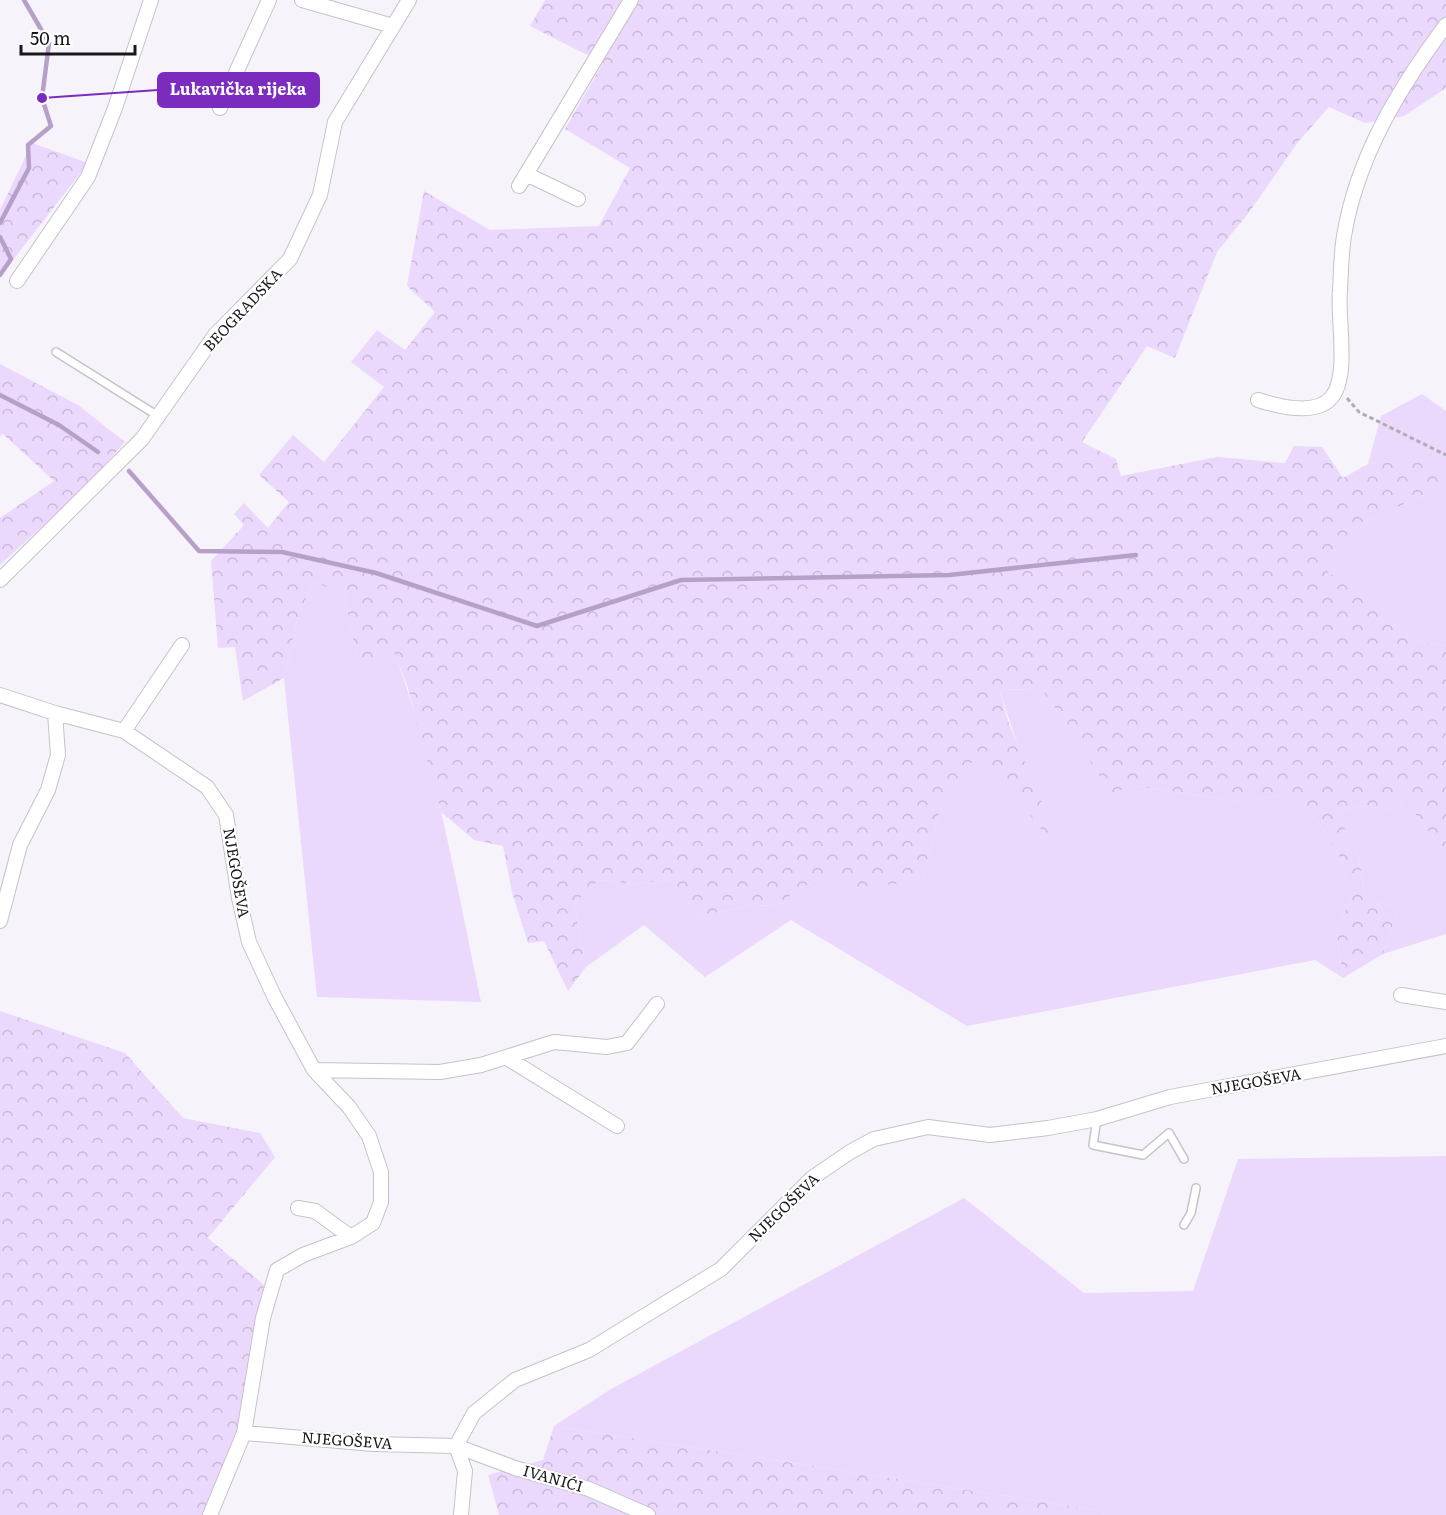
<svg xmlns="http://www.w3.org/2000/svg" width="1446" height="1515" viewBox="0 0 1446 1515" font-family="Literata,serif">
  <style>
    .green { fill: #ebd8fd }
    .forest { fill: url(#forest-crowns) }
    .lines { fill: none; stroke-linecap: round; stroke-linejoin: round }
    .stream { stroke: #b6a0c9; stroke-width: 4.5 }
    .lane-casing { stroke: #c6c2ca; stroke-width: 10 }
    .street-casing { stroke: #c6c2ca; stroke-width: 16 }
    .path { stroke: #b0adb4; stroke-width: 3; stroke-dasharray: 4.5 3; stroke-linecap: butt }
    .lane { stroke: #fff; stroke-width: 7 }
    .street { stroke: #fff; stroke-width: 14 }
    .labels { text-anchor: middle; stroke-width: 4.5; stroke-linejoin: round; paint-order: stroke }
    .street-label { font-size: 15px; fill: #18171a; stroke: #fff }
    .leader { fill: none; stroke: #7b2cbf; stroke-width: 2 }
    .callout-dot { fill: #7b2cbf; stroke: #fff; stroke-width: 2 }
    .callout { fill: #7b2cbf; stroke: #7b2cbf; stroke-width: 2 }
    .callout-label { font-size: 16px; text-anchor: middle; font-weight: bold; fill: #fff }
  </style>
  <defs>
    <pattern id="forest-crowns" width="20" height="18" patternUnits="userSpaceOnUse" patternTransform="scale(1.5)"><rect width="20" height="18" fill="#ebd8fd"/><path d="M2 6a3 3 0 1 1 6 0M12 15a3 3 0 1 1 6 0" fill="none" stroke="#c9b9d8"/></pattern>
  </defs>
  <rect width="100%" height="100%" fill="#f7f3fb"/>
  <!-- green -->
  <path class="green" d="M 1422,394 L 1446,411 L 1446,646 L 1415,641 L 1326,571 L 1360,524 L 1433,491 L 1434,460 L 1368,464 L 1381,416 Z
    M 314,582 L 344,594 L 359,667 L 391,644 C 435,759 456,882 481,1002 L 317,997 L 284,678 L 298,616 Z
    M 999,689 L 1042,690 L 1072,731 L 1131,785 L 1241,802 L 1282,795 L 1319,822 L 1342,861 L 1351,899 L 1336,930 L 1343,978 L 1315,960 L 967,1026 L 791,920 L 705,977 L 644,925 L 586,967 L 574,904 L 599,880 L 633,884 L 669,880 L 700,916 L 753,905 L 773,906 L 824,875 L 922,881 L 939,813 L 980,749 L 1050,841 Z
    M 1403,798 L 1446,854 L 1446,934 L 1383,954 L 1398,910 L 1365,896 L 1359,859 L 1337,812 L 1365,805 L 1388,810 Z
    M 1446,1156 L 1446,1515 L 1104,1515 L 1103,1511 L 554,1426 L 611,1389 L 964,1198 L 1084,1293 L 1193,1291 L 1238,1159 Z"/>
  <!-- forest -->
  <path class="forest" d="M 545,0 L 1446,0 L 1446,88 L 1404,116 L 1365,123 L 1329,107 L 1298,142 L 1250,211 L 1217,252 L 1175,358 L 1147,346 L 1082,442 L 1116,459 L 1121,476 L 1217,457 L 1285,463 L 1294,446 L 1322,447 L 1343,478 L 1368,464 L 1434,459 L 1442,471 L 1433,491 L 1360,524 L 1327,571 L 1415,641 L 1446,646 L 1446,854 L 1403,798 L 1388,810 L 1365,805 L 1337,812 L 1359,859 L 1365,896 L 1398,910 L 1383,954 L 1343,978 L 1336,930 L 1351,899 L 1342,861 L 1319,822 L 1282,795 L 1241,802 L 1131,785 L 1111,795 L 1072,731 L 1042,690 L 999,689 L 1009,724 L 1054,832 L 1050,841 L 980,750 L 939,813 L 922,881 L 846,889 L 824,875 L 773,906 L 753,905 L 700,916 L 669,880 L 633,884 L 599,880 L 574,904 L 586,967 L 568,991 L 544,941 L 528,943 L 512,892 L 503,846 L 474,840 L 441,812 L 407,685 L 391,645 L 359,668 L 344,594 L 314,582 L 298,616 L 284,678 L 243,701 L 235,647 L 218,648 L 211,561 L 244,525 L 234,514 L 244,503 L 268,528 L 289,502 L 259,475 L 293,435 L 324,462 L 384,387 L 351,362 L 377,330 L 405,350 L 435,312 L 407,286 L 424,191 L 490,230 L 599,226 L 630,168 L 565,129 L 603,63 L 530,26 Z
    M 32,143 L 88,163 L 0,277 L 0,210 Z
    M 0,364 L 78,405 L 125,442 L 82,490 L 0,565 L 0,518 L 54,481 L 3,434 L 0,436 Z
    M 0,1011 L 125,1053 L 183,1118 L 260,1133 L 275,1157 L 208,1238 L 264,1285 L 238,1430 L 204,1515 L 0,1515 Z
    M 554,1426 L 1103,1511 L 1104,1515 L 499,1515 L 488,1475 L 543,1460 Z"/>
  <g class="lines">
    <!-- stream -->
    <path class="stream" d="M 0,223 L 29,168 L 28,145 L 51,126 L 42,98 L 49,43 L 24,0
      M 0,237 L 11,259 L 0,275
      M 0,395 L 59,425 L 98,452
      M 129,471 L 199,551 L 282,552 L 376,573 L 537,626 L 681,580 L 949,575 L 1136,555"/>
    <defs>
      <path id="lane" d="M 56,352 L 158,416
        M 1097,1119 L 1093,1145 L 1143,1155 L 1169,1133 L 1184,1159
        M 1184,1225 L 1191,1213 L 1196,1188"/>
      <path id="street" d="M 302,0 L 393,26
        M 220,108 L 269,0
        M 526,174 L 578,199
        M 519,186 L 631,0
        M 17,281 L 88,177 L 115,108 L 151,0
        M 1258,400 C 1277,406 1315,416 1331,398 C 1350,377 1337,318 1340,291 C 1341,273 1341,254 1344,236 C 1357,157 1399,88 1446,25
        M 0,580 L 142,439 L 215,335 L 290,259 L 320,195 L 335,122 L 409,0
        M 0,695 L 55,713 L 124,731 L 207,787 L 226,815 L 239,898 L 249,942 L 275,998 L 314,1070 L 349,1107 L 369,1136 L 381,1172 L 381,1202 L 373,1223 L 351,1237 L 303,1255 L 277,1270 L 263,1318 L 244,1433 L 210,1515
        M 124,731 L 182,645
        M 0,921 L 20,845 L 48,790 L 58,755 L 55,713
        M 1401,995 L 1446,1002
        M 507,1058 L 617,1126
        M 314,1070 L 440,1072 L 481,1065 L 554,1042 L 607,1047 L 627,1043 L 657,1004
        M 298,1208 L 315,1211 L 351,1237
        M 244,1433 L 374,1444 L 456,1446 L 474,1413 L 515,1380 L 589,1350 L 721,1269 L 812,1178 L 850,1152 L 874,1139 L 928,1127 L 990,1135 L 1048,1128 L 1097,1119 L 1170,1097 L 1446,1046
        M 456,1446 L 515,1468 L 589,1489 L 648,1515
        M 456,1446 L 465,1471 L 461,1515"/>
    </defs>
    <!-- lane casing -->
    <use href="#lane" class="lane-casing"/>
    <!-- street casing -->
    <use href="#street" class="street-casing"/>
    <!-- path -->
    <path class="path" d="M 1347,398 L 1359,412 L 1446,455"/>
    <!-- lane -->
    <use href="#lane" class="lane"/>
    <!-- street -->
    <use href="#street" class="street"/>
  </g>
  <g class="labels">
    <!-- street labels -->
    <g class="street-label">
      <text transform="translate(243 310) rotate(-47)" y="5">BEOGRADSKA</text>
      <text transform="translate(236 873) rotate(80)" y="5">NJEGOŠEVA</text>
      <text transform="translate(1256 1082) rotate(-10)" y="5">NJEGOŠEVA</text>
      <text transform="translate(784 1208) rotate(-44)" y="5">NJEGOŠEVA</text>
      <text transform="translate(347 1441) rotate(4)" y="5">NJEGOŠEVA</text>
      <text transform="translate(553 1479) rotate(16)" y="5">IVANIĆI</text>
    </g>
  </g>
  <!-- callouts -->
  <path class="leader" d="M42 98L158 90"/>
  <circle class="callout-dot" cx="42" cy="98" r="6"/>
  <rect class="callout" x="158" y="73" width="161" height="34" rx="6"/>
  <g class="callout-label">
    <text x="238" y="95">Lukavička rijeka</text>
  </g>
  <!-- scale -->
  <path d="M21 45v9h114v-9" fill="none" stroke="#18171a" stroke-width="3"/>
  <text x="30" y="45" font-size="18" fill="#18171a" stroke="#ffffff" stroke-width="4.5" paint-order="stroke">50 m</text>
</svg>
